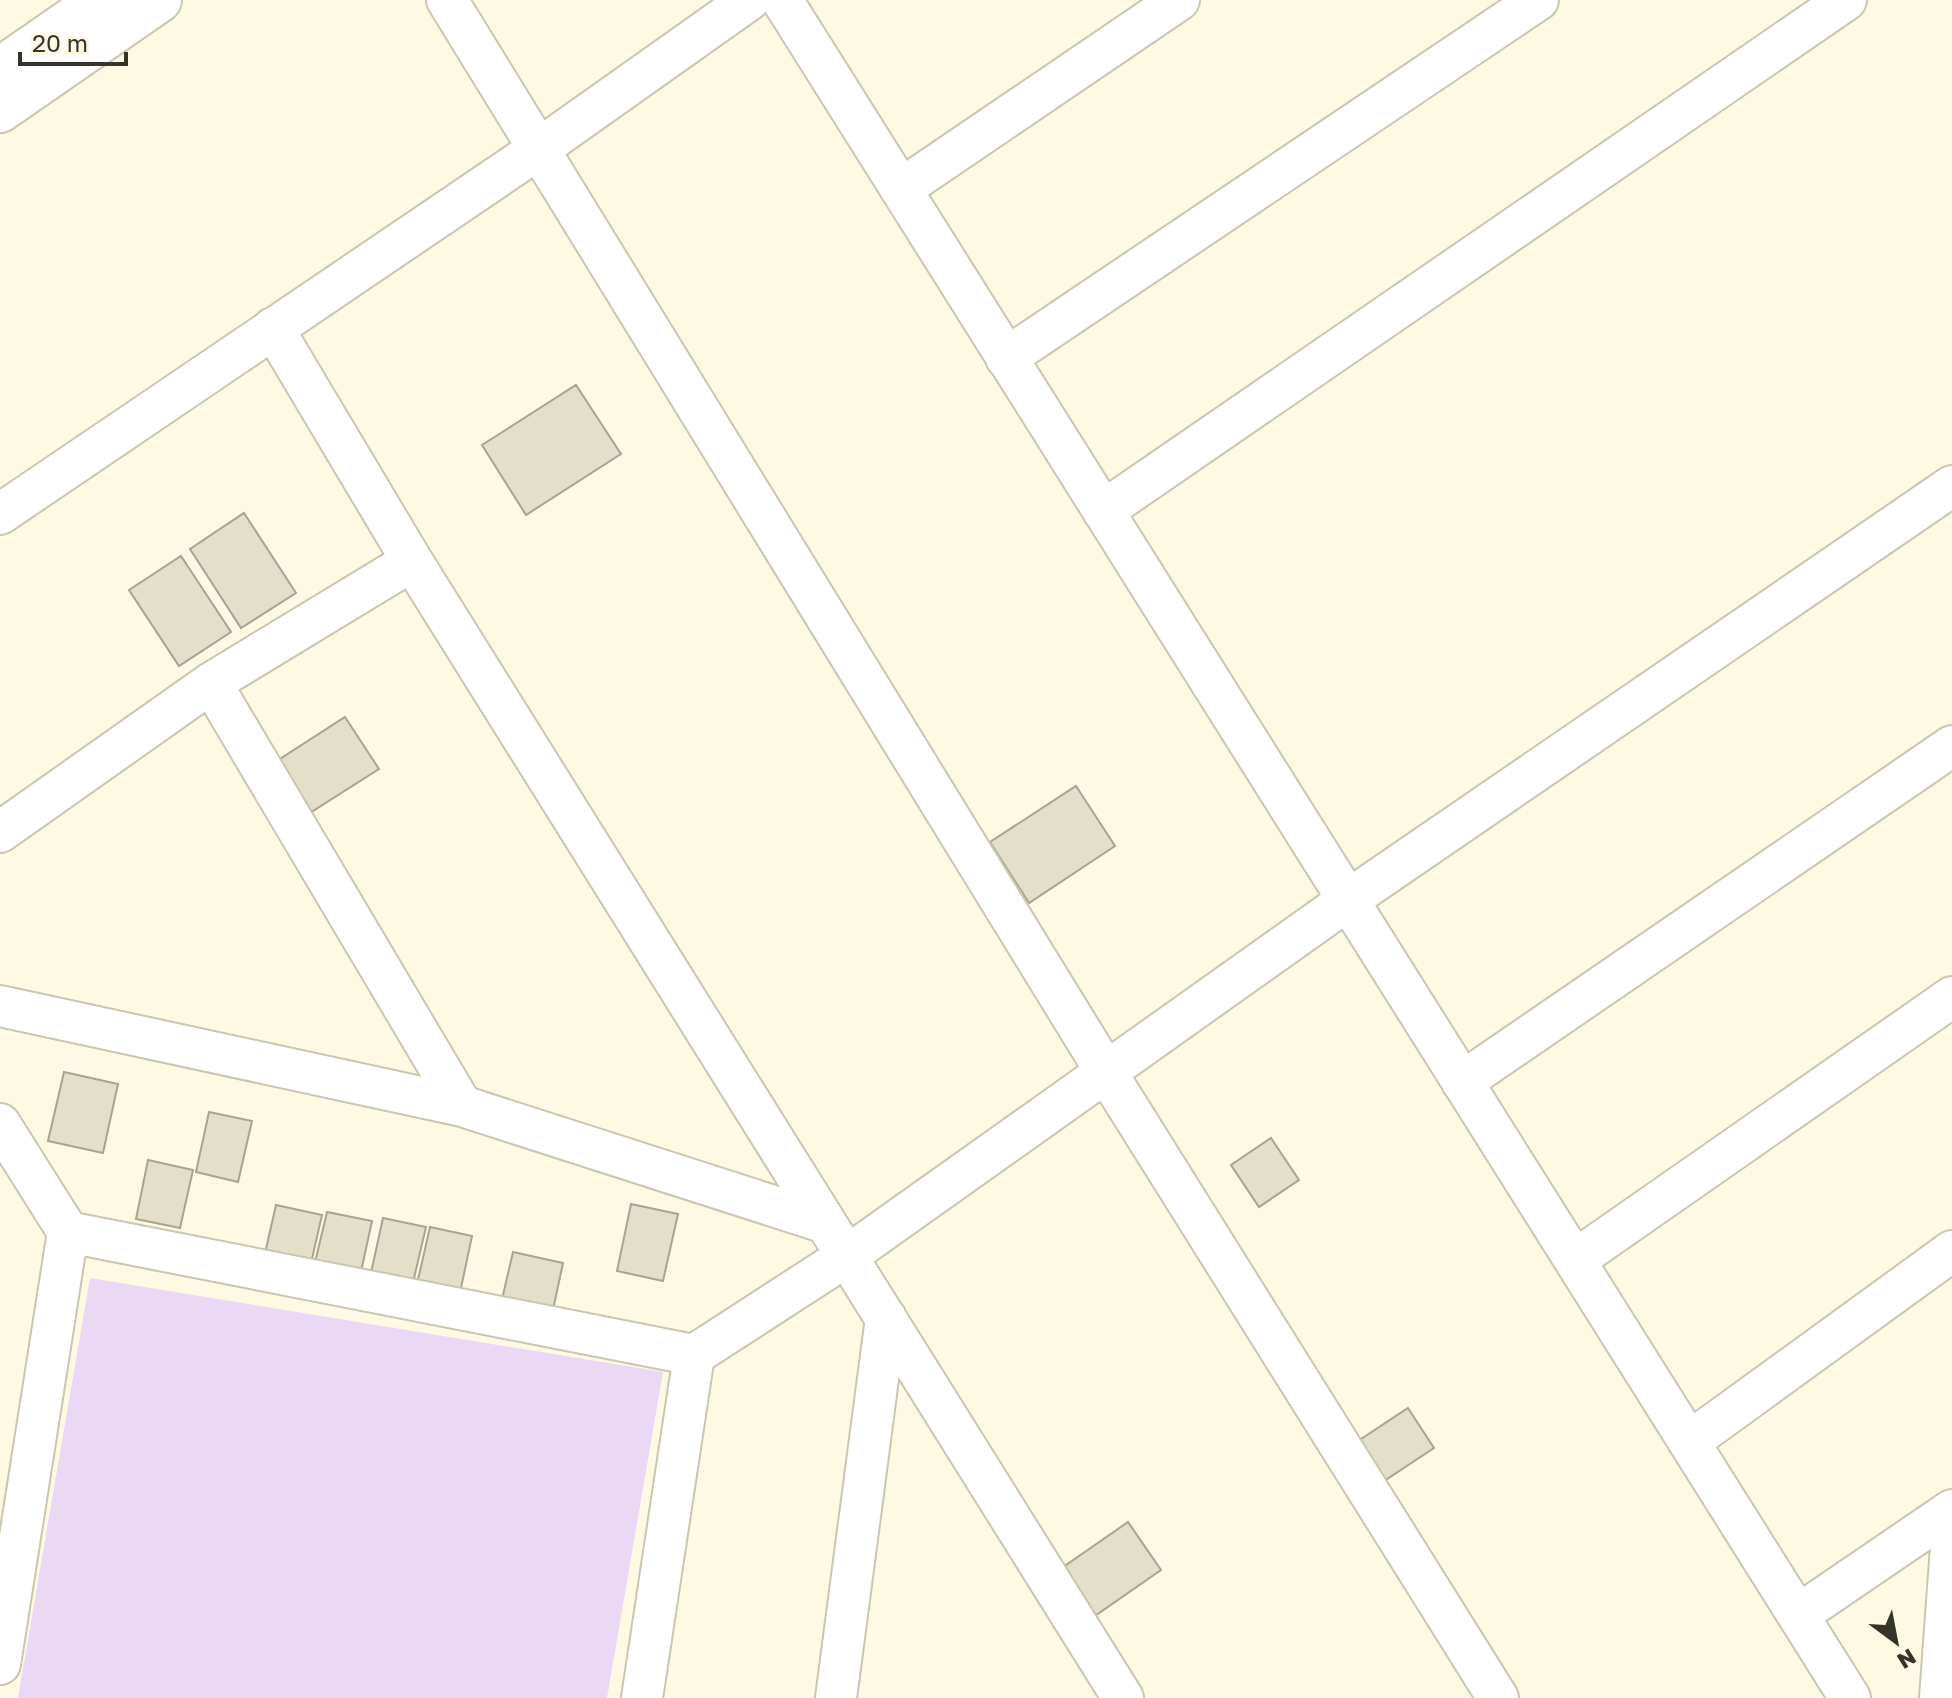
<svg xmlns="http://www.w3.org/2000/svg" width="1952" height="1698" viewBox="0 0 1952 1698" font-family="'Golos Text',sans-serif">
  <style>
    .green { fill: #ebd8f5 }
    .building { fill: #e4dfc9; stroke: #a8a48f; stroke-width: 2 }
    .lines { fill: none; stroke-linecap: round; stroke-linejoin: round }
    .minor-casing { stroke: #cbc6b1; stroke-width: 44 }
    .tertiary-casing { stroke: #cbc6b1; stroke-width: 48 }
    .minor { stroke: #fff; stroke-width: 40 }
    .tertiary { stroke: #fff; stroke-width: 44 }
  </style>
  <rect width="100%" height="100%" fill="#fef9e3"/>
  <!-- green -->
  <path class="green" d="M 90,1278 L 663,1372 L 607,1698 L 18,1698 Z"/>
  <!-- building -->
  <path class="building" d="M 576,385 L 621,454 L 526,515 L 482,445 Z
    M 244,513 L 296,593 L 241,628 L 190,549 Z
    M 181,556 L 231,632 L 179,666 L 129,590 Z
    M 345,717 L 379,769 L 305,816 L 272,764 Z
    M 1076,786 L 1115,846 L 1029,903 L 990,842 Z
    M 64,1072 L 118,1084 L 103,1153 L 48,1141 Z
    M 209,1112 L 252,1121 L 238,1182 L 196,1172 Z
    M 1271,1138 L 1299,1180 L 1259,1207 L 1231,1165 Z
    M 148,1160 L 193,1170 L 180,1228 L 136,1219 Z
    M 631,1204 L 678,1214 L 663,1281 L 617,1271 Z
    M 276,1205 L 322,1215 L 309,1272 L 263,1262 Z
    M 327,1212 L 372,1221 L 359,1281 L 313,1271 Z
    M 383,1218 L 426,1227 L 411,1291 L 369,1282 Z
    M 430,1227 L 472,1236 L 458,1302 L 415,1293 Z
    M 513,1252 L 563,1263 L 551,1319 L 500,1308 Z
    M 1408,1408 L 1434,1448 L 1384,1481 L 1358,1441 Z
    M 1128,1522 L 1161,1570 L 1089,1620 L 1056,1572 Z"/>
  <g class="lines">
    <defs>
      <path id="minor" d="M 447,0 L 1106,1072 L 1498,1698
        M 782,0 L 1850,1698
        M 901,189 L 1179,0
        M 273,328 L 412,561 L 1123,1698
        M 1006,358 L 1538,0
        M 1103,511 L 1846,0
        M 0,514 L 540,148 L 749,0
        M 211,683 L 462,1106
        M 0,832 L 211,683 L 412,561
        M 0,1006 L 462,1106 L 826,1223
        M 1462,1082 L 1952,746
        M 0,1124 L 68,1232
        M 1575,1260 L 1952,997
        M 694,1355 L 847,1256 L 1348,900 L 1952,486
        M 1689,1442 L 1952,1251
        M 1798,1615 L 1952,1510
        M 0,1664 L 68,1232 L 694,1355 L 642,1698
        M 836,1698 L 886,1318
        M 1940,1698 L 1952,1533"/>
      <path id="tertiary" d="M 0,70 L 101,0
        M 0,110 L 159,0"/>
    </defs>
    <!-- minor casing -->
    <use href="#minor" class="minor-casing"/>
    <!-- tertiary casing -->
    <use href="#tertiary" class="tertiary-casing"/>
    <!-- minor -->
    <use href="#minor" class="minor"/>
    <!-- tertiary -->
    <use href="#tertiary" class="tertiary"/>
  </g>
  <!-- north arrow -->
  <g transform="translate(1896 1642) rotate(148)" stroke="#fef9e3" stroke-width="6" paint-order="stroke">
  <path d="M0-6L14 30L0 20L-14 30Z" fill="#35342b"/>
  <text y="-12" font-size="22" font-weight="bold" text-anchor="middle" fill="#35342b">N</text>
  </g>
  <!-- scale -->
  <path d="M20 52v12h106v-12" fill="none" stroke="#35342b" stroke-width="4"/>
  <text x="32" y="52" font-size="24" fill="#35342b" stroke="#fef9e3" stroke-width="6" paint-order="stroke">20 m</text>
</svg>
